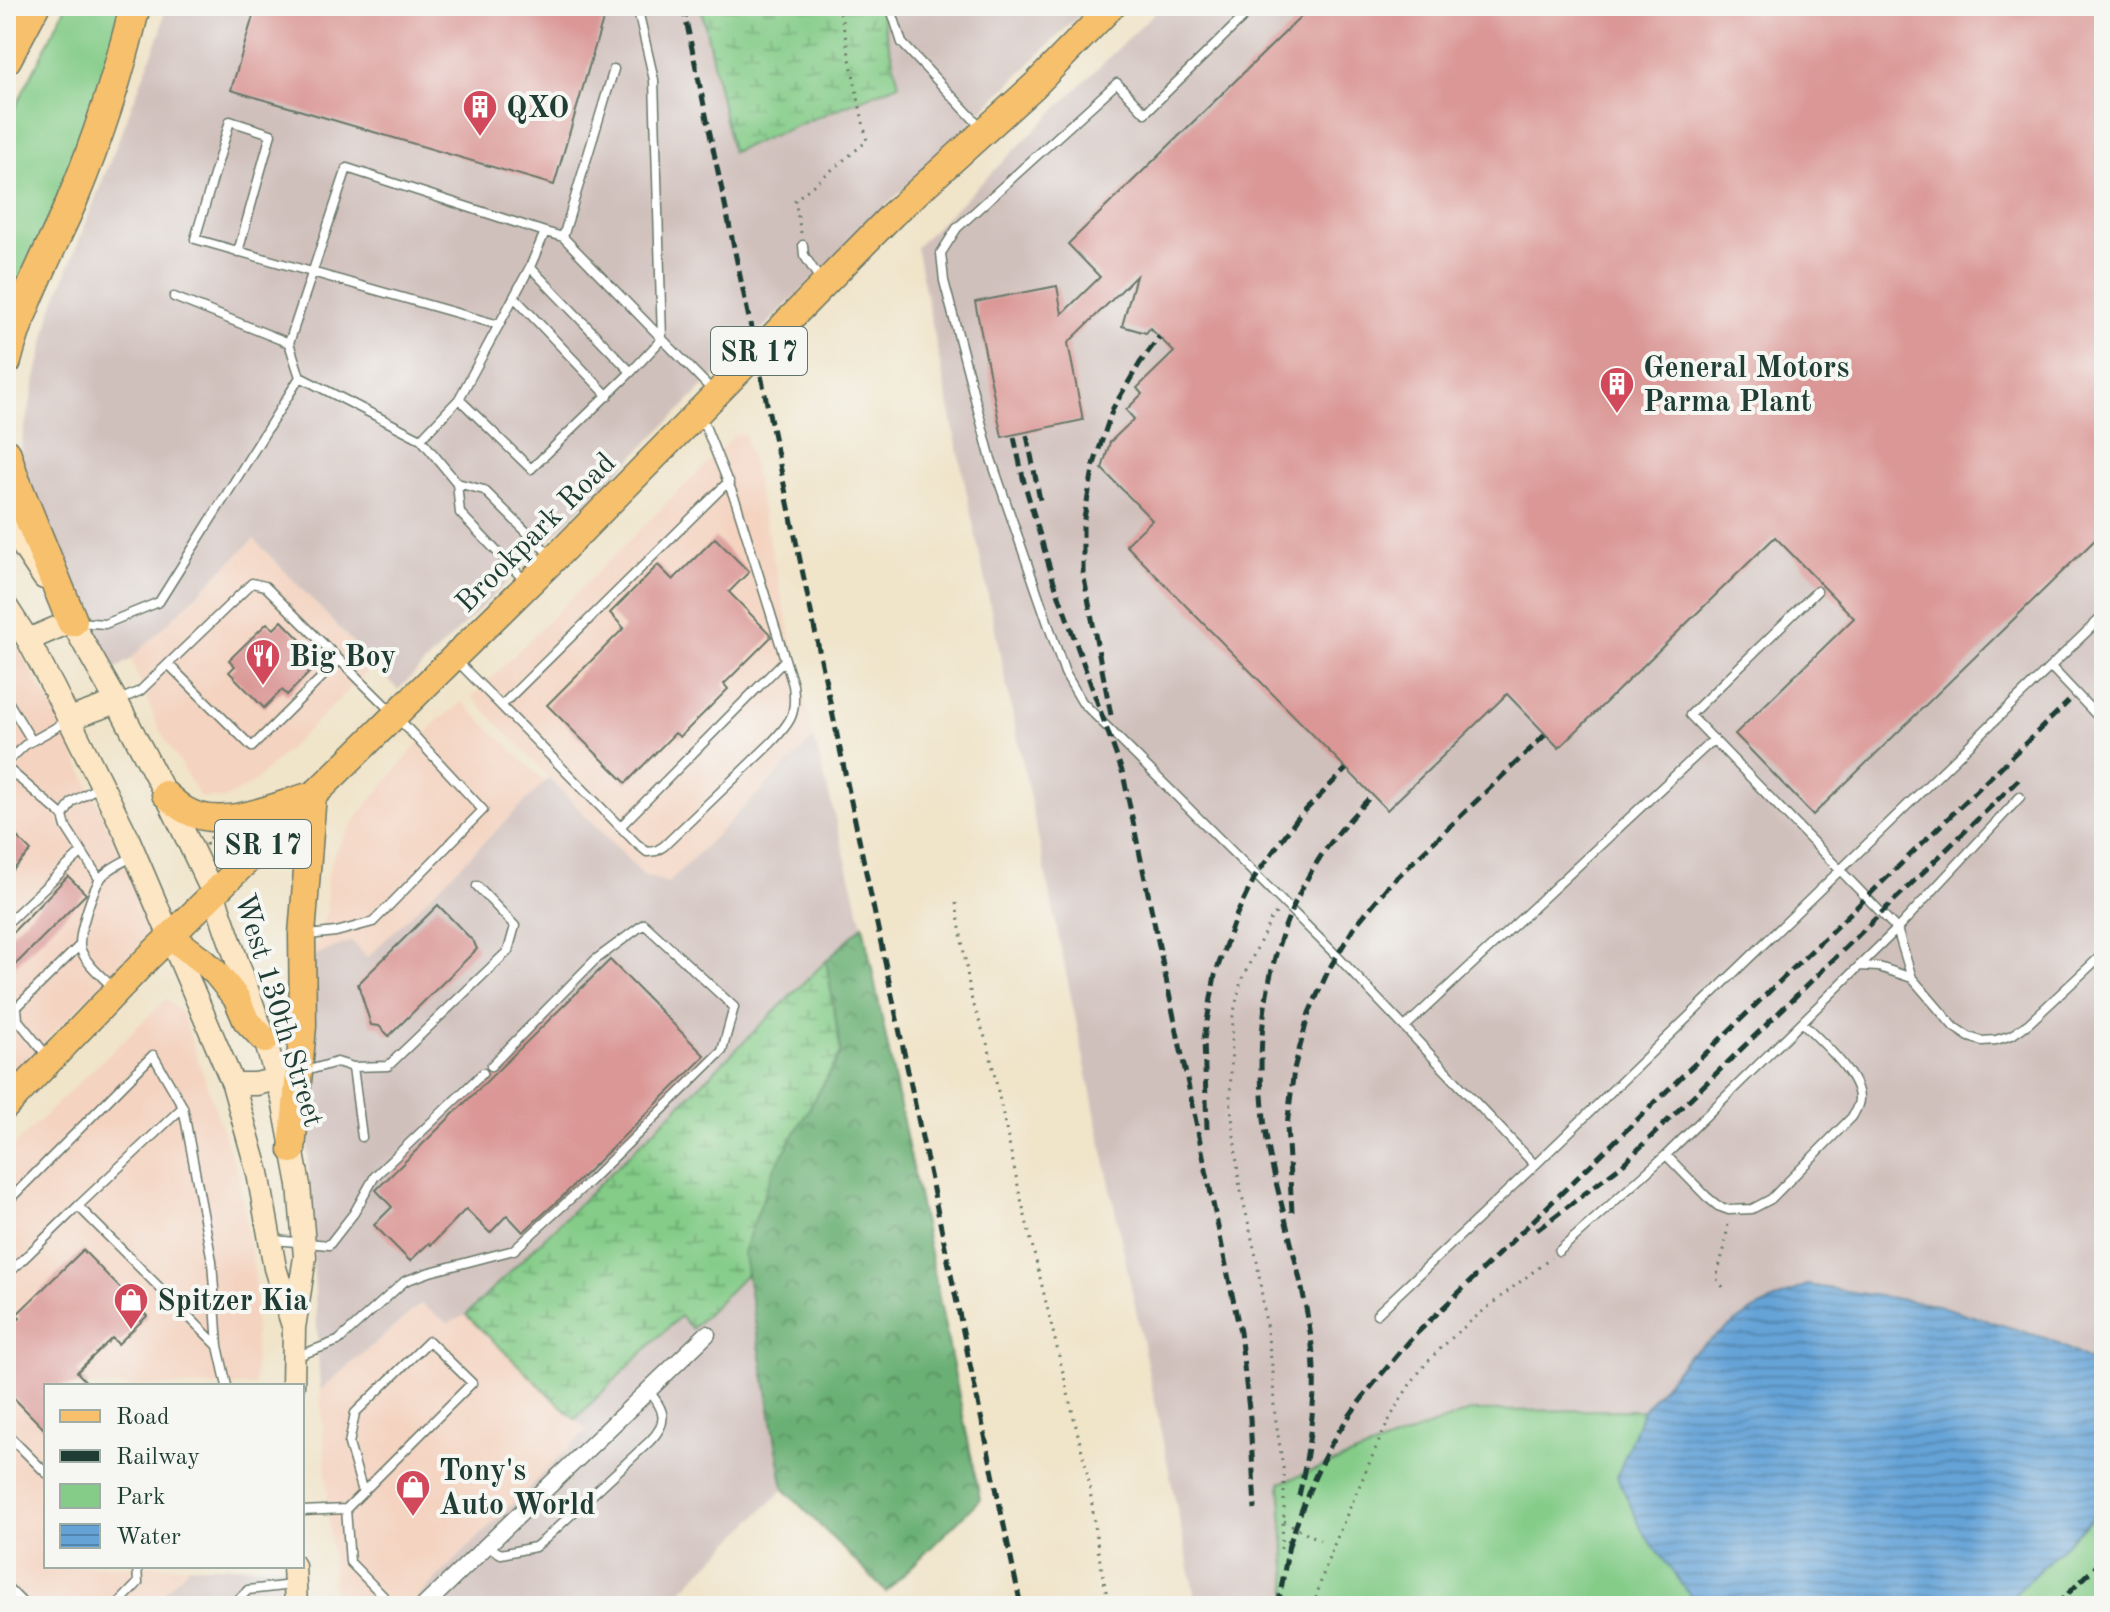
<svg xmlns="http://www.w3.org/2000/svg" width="2110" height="1612" viewBox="0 0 2110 1612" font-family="'Old Standard TT',serif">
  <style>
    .built { fill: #f4d3c0 }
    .industrial { fill: #d0c0bc }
    .green { fill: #84cc88; stroke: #52845e; stroke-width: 2 }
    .forest { fill: url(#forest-crowns); stroke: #457654; stroke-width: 2 }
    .wetland { fill: url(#wetland-marsh); stroke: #52845e; stroke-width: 2 }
    .water { fill: url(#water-rules); stroke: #427086; stroke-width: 2 }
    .building { fill: #da9795 }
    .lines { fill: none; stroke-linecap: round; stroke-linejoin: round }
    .lane-casing { stroke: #687768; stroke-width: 11 }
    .street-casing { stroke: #687768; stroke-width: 19 }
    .secondary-casing { stroke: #687768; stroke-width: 25 }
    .primary-casing { stroke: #687768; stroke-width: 29 }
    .highway-casing { stroke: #687768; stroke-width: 33 }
    .path { stroke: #687768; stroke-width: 3; stroke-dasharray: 2 6; stroke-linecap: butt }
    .lane { stroke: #fff; stroke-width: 8 }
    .street { stroke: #fff; stroke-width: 16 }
    .secondary { stroke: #fce6c4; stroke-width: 22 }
    .primary { stroke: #f7c06c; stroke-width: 26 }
    .highway { stroke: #f7c06c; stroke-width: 30 }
    .rail { stroke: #1f3d34; stroke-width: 5; stroke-dasharray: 12 6; stroke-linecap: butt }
    .labels { text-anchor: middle; stroke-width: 8; stroke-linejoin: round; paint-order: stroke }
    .shield { fill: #f6f6f2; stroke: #60746d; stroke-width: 2 }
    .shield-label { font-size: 28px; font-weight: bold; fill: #1f3d34 }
    .poi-label { font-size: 30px; font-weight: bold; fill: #1f3d34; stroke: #f6f6f2; text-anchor: start }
    .street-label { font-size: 30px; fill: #1f3d34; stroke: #f6f6f2 }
  </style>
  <defs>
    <pattern id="forest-crowns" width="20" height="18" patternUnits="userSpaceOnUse" patternTransform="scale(2)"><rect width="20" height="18" fill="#6bb074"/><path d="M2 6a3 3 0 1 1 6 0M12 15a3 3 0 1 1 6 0" fill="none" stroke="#579060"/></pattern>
    <pattern id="wetland-marsh" width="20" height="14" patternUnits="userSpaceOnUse" patternTransform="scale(2)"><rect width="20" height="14" fill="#84cc88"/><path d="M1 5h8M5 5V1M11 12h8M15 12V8" fill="none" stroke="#6ba770"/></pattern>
    <pattern id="water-rules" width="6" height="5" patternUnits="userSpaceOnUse" patternTransform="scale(2)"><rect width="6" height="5" fill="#65a3d7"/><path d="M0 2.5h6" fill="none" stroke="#5386af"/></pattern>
  </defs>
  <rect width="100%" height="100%" fill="#f6f6f2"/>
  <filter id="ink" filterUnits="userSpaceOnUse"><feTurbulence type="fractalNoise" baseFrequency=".0125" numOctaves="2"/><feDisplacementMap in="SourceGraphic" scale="16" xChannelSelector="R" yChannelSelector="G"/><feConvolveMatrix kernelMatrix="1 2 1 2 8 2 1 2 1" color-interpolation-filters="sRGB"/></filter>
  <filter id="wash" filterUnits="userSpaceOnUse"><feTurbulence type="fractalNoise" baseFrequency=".006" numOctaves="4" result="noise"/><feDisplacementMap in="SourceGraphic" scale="32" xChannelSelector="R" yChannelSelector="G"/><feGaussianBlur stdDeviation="1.8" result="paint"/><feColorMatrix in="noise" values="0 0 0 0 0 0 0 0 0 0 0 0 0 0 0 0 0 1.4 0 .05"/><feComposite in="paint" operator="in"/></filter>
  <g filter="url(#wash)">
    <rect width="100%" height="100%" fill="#f0e4c9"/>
    <!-- built -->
    <path class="built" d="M 745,434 L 814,738 L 668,883 L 643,875 L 472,697 L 734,436 Z
      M 254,539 L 374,666 L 252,784 L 224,799 L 200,797 L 157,725 L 131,659 Z
      M 6,627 L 56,714 L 156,930 L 6,1080 Z
      M 462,702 L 546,783 L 367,959 L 312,956 L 326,913 L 327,876 L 335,850 L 361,812 L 437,721 Z
      M 166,999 L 182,1014 L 239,1177 L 255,1276 L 255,1386 L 46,1386 L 46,1566 L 190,1566 L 151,1606 L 6,1606 L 6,1153 Z
      M 422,1304 L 448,1323 L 466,1315 L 587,1430 L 409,1606 L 335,1606 L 320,1390 Z"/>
    <!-- industrial -->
    <path class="industrial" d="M 165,6 L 701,6 L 732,151 L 899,84 L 879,6 L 1088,6 L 398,690 L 254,539 L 131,659 L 111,672 L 12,509 L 22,440 L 51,312 L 161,31 Z
      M 1161,6 L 2104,6 L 2104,1606 L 1197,1606 L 916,247 Z
      M 814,738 L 863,925 L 466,1315 L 448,1323 L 421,1304 L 320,1390 L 308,1156 L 312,956 L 352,941 L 367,958 L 549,778 L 643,875 L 668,883 Z
      M 747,1273 L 784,1489 L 666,1606 L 409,1606 L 587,1430 L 575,1419 L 680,1316 L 692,1328 Z
      M 190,1566 L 290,1566 L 291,1606 L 151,1606 Z"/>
    <!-- green -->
    <path class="green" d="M 66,6 L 124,6 L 95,110 L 6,327 L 6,126 Z
      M 1643,1410 L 1617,1477 L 1690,1596 L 1698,1606 L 1289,1606 L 1280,1483 L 1470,1411 Z
      M 2104,1506 L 2104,1606 L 2003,1606 Z"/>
    <!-- forest -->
    <path class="forest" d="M 863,925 L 980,1499 L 886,1592 L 784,1489 L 743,1252 L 773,1171 L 841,1054 L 826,961 Z"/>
    <!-- wetland -->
    <path class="wetland" d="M 701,6 L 879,6 L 899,84 L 732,152 Z
      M 826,961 L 841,1053 L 773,1171 L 743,1252 L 747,1273 L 692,1329 L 680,1316 L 575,1419 L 466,1315 Z"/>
    <!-- water -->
    <path class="water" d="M 1807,1285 L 1937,1305 L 2051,1340 L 2104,1368 L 2104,1506 L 2003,1606 L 1698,1606 L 1643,1532 L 1617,1477 L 1643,1410 L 1689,1355 L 1753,1310 Z"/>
    <g id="blocks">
      <!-- building -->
      <path class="building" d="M 256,6 L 607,6 L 554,185 L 231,90 Z
        M 1312,6 L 2104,6 L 2104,531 L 1813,815 L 1735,734 L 1854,618 L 1775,537 L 1559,748 L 1507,694 L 1387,810 L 1126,545 L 1152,520 L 1102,469 L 1110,442 L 1134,419 L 1126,410 L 1142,394 L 1137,388 L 1174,352 L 1150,328 L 1146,333 L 1122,326 L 1136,276 L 1068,343 L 1083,420 L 1002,437 L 975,302 L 1057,286 L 1062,314 L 1100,277 L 1068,244 Z
        M 715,538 L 749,572 L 729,592 L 769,633 L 771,637 L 724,684 L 728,689 L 680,737 L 675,733 L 626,783 L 547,705 L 624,628 L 610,613 L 658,565 L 673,580 Z
        M 282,621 L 315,655 L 312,658 L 318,664 L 287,695 L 282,690 L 264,708 L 229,672 L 235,666 L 229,660 L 267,623 L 274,629 Z
        M 6,826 L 31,851 L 6,877 Z
        M 68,876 L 86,894 L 6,974 L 6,939 Z
        M 438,905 L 474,942 L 477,949 L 389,1036 L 379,1026 L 371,1025 L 358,984 Z
        M 610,960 L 705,1056 L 563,1196 L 523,1232 L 507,1215 L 490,1233 L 466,1209 L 431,1245 L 429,1243 L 410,1261 L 374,1225 L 392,1207 L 376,1190 Z
        M 83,1250 L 147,1316 L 118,1344 L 112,1338 L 77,1372 L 90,1386 L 46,1386 L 46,1431 L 6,1390 L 6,1332 L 20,1318 L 17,1314 Z"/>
    </g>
  </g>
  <g filter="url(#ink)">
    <use href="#blocks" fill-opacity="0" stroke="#687768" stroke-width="2"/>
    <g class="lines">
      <defs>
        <path id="lane" d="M 890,6 L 902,43 L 981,127
          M 1255,6 L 1145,113 L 1117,83 L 957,228 L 941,253 L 944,281 L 990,456 L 1065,673 L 1082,702 L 1337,956 L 1535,1165 L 2104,615
          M 563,237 L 614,69
          M 803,245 L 804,255 L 821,281
          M 238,252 L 271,134 L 230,121 L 195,239 L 499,325
          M 530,267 L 631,372
          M 174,297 L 289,343 L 300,377 L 421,439 L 457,483 L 484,490 L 550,555
          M 514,297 L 608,396
          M 289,343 L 347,168 L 545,232
          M 459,399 L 531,469 L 631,372 L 662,339 L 654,80 L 637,6
          M 421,439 L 459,399 L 530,267 L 545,232 L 563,237 L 713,391
          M 457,483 L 460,513 L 524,580
          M 1817,591 L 1690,715 L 1897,929 L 1912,978 L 1954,1027 L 1969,1037 L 1982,1041 L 1996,1040 L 2012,1035 L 2029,1023 L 2104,953
          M 78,622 L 105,624 L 159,602 L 300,377
          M 457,661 L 636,843 L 647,852 L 656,851 L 664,846 L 771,743 C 791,722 797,714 793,685 L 736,502 L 701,416
          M 168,664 L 252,747 L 339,660
          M 2051,667 L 2104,723
          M 6,698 L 32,741
          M 117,701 L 140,691 L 252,583 L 265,586 L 396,716 L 483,810 L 373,922 L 336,932 L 308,935
          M 501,706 L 729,481
          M 6,763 L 25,745 L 69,720
          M 6,767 L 63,816
          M 620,827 L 785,660
          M 100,880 L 66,827 L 63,816 L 72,802 L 100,786
          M 6,924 L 82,852
          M 1859,966 L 1879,967 L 1912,978
          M 114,989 C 103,977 87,965 81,950 C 76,938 93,889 101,878 C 108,868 122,863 133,856
          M 6,997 L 17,1014
          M 1405,1027 L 1714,739
          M 48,1057 L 18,1020 L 17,1007 L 79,946
          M 353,1067 L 362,1137
          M 302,1072 L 337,1062 L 353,1067 L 388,1066 L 508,951 L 515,926 L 477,886
          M 1666,1155 L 1707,1197 L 1718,1206 L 1729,1210 L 1752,1209 L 1771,1199 L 1852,1117 C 1855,1111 1859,1106 1859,1099 C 1859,1073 1819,1040 1802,1022
          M 6,1203 L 153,1055 L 183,1107 L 212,1261 L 218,1346 L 227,1386
          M 78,1206 L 183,1107
          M 274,1240 L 329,1245 L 354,1213 L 375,1176 L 483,1073
          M 1559,1251 L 1666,1155 L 1897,929 L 2020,797
          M 6,1276 L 78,1206 L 218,1346
          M 1377,1314 L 1535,1165
          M 295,1357 L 338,1341 L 405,1281 L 430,1272 L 514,1250 L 591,1180 L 722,1051 L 734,1007 L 644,924 L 595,960 L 491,1066
          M 6,1433 L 46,1473
          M 346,1509 L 472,1383 L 429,1341 L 355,1413 L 349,1444 L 363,1492
          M 302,1511 L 346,1509 L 350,1562 L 393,1606
          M 487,1546 L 501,1554 L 535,1547 L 545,1539 L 650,1441 C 669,1422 665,1410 648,1390
          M 6,1586 L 26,1606
          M 116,1606 L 138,1583 L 137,1566
          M 232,1606 L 248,1590 L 292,1585"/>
        <path id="street" d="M 424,1606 L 707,1334"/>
        <path id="secondary" d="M 6,521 L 44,578
          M 6,606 L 28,640 L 53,687 L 127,836 L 233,1084 L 258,1173 L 275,1268 L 292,1323
          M 65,610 L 117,702 L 169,801 L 213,893 L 265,1040 L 283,1100 L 299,1185 L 305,1257 L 294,1328 L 293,1386
          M 28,640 L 72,621
          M 69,719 L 117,702
          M 233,1084 L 256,1084 L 277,1079
          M 294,1566 L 296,1606"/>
        <path id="primary" d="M 165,794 C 171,799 178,806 185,810 C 220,831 270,808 305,797
          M 170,936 L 202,960 L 216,973 L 237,999 L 246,1020 L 265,1040
          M 6,1106 L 148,958 L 554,559 L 893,214 L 1034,86 L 1112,6
          M 292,1150 L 303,1026 L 302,935 L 313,794"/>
        <path id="highway" d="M 6,59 L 34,6
          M 6,361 C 20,306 48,255 71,203 C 98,139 119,74 135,6
          M 6,454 L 14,479 L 72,621"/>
      </defs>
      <!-- lane casing -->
      <use href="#lane" class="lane-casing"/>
      <!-- street casing -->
      <use href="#street" class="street-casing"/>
      <!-- secondary casing -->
      <use href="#secondary" class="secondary-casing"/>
      <!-- primary casing -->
      <use href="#primary" class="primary-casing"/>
      <!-- highway casing -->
      <use href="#highway" class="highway-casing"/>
      <!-- path -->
      <path class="path" d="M 801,233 L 795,200 L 867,141 L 839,6
        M 212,835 L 218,847 L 206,844 Z
        M 956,903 L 971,997 L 989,1049 L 1020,1195 L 1088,1476 L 1099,1556 L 1109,1606
        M 1276,913 L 1271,919 L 1241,981 L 1233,1016 L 1230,1098 L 1239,1182 L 1257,1261 L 1273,1373 L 1274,1408 L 1284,1474 L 1284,1513 L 1281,1549
        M 1723,1287 L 1716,1278 L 1725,1246 L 1728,1223
        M 1284,1521 L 1320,1540
        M 1314,1606 C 1324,1564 1342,1526 1359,1487 C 1379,1441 1398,1392 1434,1355 C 1470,1319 1511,1289 1551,1258"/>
      <!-- lane -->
      <use href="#lane" class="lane"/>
      <!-- street -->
      <use href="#street" class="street"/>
      <!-- secondary -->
      <use href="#secondary" class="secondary"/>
      <!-- primary -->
      <use href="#primary" class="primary"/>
      <!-- highway -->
      <use href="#highway" class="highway"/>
      <!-- rail -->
      <path class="rail" d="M 683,6 L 1021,1606
        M 1027,435 L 1040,500
        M 1014,437 L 1024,482 L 1053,579 L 1123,774 L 1240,1332 L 1250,1418 L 1255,1509
        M 1111,715 L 1083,573 L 1083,524 L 1094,464 L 1113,408 L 1140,363 L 1159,337
        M 1207,1129 L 1204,1039 L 1215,975 L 1235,918 L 1256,875 L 1297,819 L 1346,769
        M 1292,1212 L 1287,1126 L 1294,1069 L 1309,1013 L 1329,969 L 1355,926 L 1388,886 L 1546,734
        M 1537,1230 L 1622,1165 L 2019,779
        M 1299,1496 C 1306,1465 1312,1425 1314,1393 C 1317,1337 1297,1269 1284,1214 C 1276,1182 1267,1150 1264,1118 C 1254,1026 1269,934 1321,856 C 1336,834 1354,814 1372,795
        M 1288,1548 C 1302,1508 1316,1468 1338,1433 C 1360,1398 1386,1369 1412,1338 L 2069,701
        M 1278,1606 L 1290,1539
        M 2055,1606 L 2104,1559"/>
    </g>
  </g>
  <!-- icons -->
  <defs>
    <symbol id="building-pin" viewBox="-11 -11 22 30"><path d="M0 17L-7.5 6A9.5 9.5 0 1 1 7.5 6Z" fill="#d1495b" stroke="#f6f6f2"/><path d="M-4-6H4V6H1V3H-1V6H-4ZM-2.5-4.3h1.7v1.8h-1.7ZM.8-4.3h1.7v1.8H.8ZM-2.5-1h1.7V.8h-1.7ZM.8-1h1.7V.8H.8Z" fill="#fff"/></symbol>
    <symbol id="restaurant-pin" viewBox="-11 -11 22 30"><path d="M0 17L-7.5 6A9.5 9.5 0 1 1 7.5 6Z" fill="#d1495b" stroke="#f6f6f2"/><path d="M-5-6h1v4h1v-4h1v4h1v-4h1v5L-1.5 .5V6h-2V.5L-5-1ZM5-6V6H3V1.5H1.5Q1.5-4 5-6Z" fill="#fff"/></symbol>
    <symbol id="shop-pin" viewBox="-11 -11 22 30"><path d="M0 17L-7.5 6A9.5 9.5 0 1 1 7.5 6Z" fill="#d1495b" stroke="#f6f6f2"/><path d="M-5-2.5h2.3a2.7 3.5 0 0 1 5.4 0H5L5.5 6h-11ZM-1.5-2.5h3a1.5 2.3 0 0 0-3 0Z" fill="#fff"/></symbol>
  </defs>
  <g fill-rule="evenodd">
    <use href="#building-pin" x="460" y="87" width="40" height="54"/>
    <use href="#building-pin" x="1597" y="364" width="40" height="54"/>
    <use href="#restaurant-pin" x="243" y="636" width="40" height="54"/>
    <use href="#shop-pin" x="111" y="1280" width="40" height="54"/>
    <use href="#shop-pin" x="393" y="1467" width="40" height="54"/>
  </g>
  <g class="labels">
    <!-- shield labels -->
    <g class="shield">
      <rect x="711" y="327" width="96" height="48" rx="6"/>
      <rect x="215" y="820" width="96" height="48" rx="6"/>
    </g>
    <g class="shield-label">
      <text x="759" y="361">SR 17</text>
      <text x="263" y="854">SR 17</text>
    </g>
    <!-- poi labels -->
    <g class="poi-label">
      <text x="506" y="117">QXO</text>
      <text x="1643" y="377">General Motors<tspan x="1643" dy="34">Parma Plant</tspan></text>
      <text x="289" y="666">Big Boy</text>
      <text x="157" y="1310">Spitzer Kia</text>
      <text x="439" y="1480">Tony's<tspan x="439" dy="34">Auto World</tspan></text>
    </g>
    <!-- street labels -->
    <g class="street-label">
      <text transform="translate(535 532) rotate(-45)" y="10">Brookpark Road</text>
      <text transform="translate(280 1010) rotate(73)" y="10">West 130th Street</text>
    </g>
  </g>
  <!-- margin -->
  <rect width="2110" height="1612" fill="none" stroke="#f6f6f2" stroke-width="32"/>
  <!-- legend -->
  <rect x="44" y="1384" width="260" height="184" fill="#f6f6f2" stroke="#a0aca6" stroke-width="2"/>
  <rect x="60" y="1410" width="40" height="12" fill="#f7c06c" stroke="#a0aca6" stroke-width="2"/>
  <text x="116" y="1424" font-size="24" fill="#1f3d34">Road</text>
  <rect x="60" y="1450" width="40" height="12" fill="#1f3d34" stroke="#a0aca6" stroke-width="2"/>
  <text x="116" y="1464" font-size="24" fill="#1f3d34">Railway</text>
  <rect x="60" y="1484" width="40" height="24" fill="#84cc88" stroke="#a0aca6" stroke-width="2"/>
  <text x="116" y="1504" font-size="24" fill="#1f3d34">Park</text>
  <rect x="60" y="1524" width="40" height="24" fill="url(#water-rules)" stroke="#a0aca6" stroke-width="2"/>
  <text x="116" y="1544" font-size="24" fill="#1f3d34">Water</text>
</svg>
